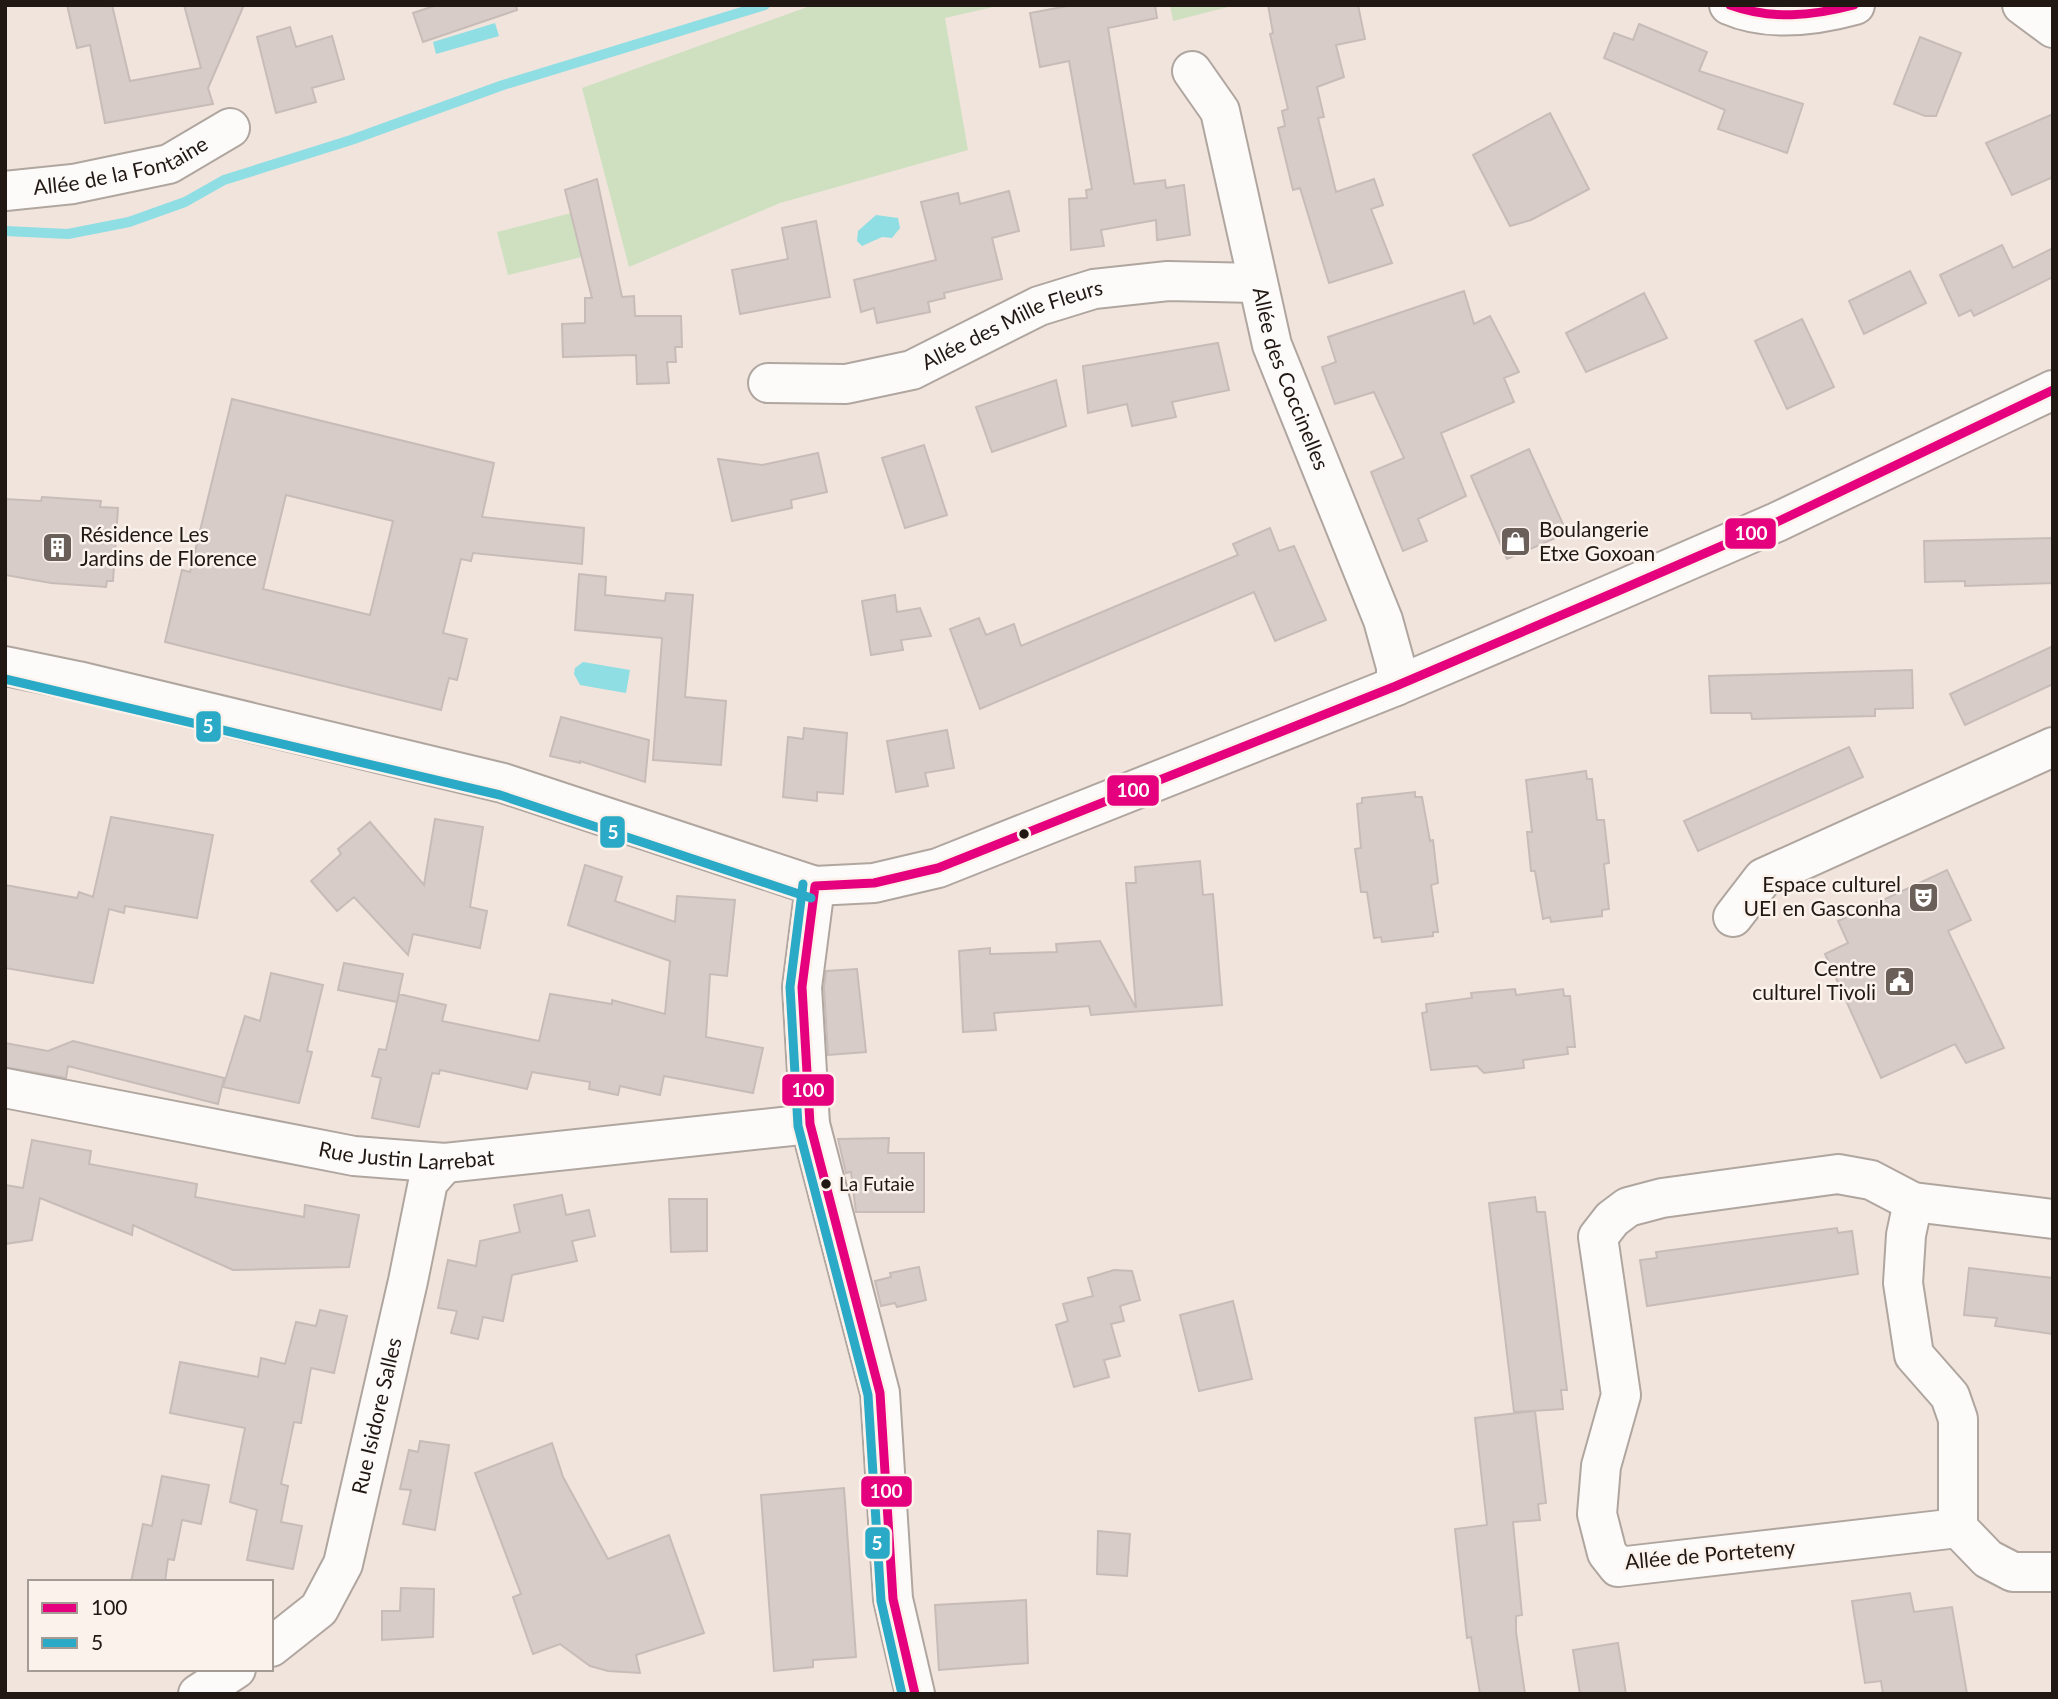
<svg xmlns="http://www.w3.org/2000/svg" width="2058" height="1699" viewBox="0 0 2058 1699" font-family="Lato,sans-serif">
  <style>
    .green { fill: #cee0c0 }
    .water { fill: #8edee4 }
    .lines { fill: none; stroke-linecap: round; stroke-linejoin: round }
    .stream { stroke: #8edee4; stroke-width: 10 }
    .building { fill: #d8ccc8; stroke: #c7bcb8; stroke-width: 2; fill-rule: evenodd }
    .minor-casing { stroke: #b0a6a0; stroke-width: 42 }
    .minor { stroke: #fdfbfa; stroke-width: 38 }
    .bus-1-casing { stroke: #fcf2ec; stroke-width: 14 }
    .bus-2-casing { stroke: #fcf2ec; stroke-width: 14 }
    .bus-1 { stroke: #e5007d; stroke-width: 9 }
    .bus-2 { stroke: #2aaac6; stroke-width: 9 }
    .bus-dot { fill: #211813; stroke: #fcf2ec; stroke-width: 2.5 }
    .labels { text-anchor: middle; stroke-width: 5; stroke-linejoin: round; paint-order: stroke }
    .bus-label { font-size: 19px; fill: #211813; stroke: #fcf2ec; text-anchor: start }
    .street-label { font-size: 21px; fill: #211813; stroke: #fcf2ec }
    .poi-label { font-size: 21px; fill: #211813; stroke: #fcf2ec; text-anchor: start }
    .line-badge { stroke: #fcf2ec; stroke-width: 2.5 }
    .badge-label { font-size: 19px; text-anchor: middle; font-weight: bold; fill: #fff }
  </style>
  <rect width="100%" height="100%" fill="#f1e4dc"/>
  <!-- green -->
  <path class="green" d="M 813,5 L 1002,5 L 945,18 L 968,150 L 780,203 L 629,267 L 582,88 Z
    M 1170,5 L 1236,5 L 1173,21 Z
    M 571,213 L 582,257 L 508,275 L 497,232 Z"/>
  <!-- water -->
  <path class="water" d="M 495,23 L 499,36 L 436,54 L 433,42 Z
    M 876,215 L 898,218 L 900,228 L 892,238 L 882,237 L 862,246 L 857,241 L 858,231 Z
    M 583,662 L 630,670 L 626,693 L 580,685 L 574,674 L 575,668 Z"/>
  <g class="lines">
    <!-- stream -->
    <path class="stream" d="M 5,231 L 68,234 L 129,222 L 185,202 L 224,180 L 351,140 L 503,85 L 765,5"/>
  </g>
  <!-- building -->
  <path class="building" d="M 67,5 L 112,5 L 130,81 L 201,68 L 184,5 L 244,5 L 208,88 L 213,104 L 105,123 L 90,45 L 77,48 Z
    M 437,5 L 516,5 L 517,10 L 423,42 L 413,13 Z
    M 1073,5 L 1155,5 L 1157,18 L 1108,28 L 1134,184 L 1165,180 L 1166,188 L 1184,185 L 1190,235 L 1157,240 L 1156,220 L 1101,230 L 1104,246 L 1071,250 L 1069,199 L 1087,198 L 1086,190 L 1092,189 L 1069,61 L 1040,67 L 1030,13 Z
    M 1268,5 L 1358,5 L 1365,39 L 1336,45 L 1344,77 L 1317,87 L 1324,117 L 1318,118 L 1336,192 L 1374,179 L 1383,205 L 1371,209 L 1392,263 L 1329,283 L 1300,188 L 1293,190 L 1278,128 L 1285,126 L 1282,111 L 1288,109 L 1270,34 L 1273,33 Z
    M 1639,24 L 1707,52 L 1699,71 L 1803,104 L 1787,153 L 1718,129 L 1725,110 L 1604,58 L 1614,33 L 1633,40 Z
    M 290,27 L 296,47 L 332,36 L 344,79 L 312,88 L 316,102 L 276,113 L 257,37 Z
    M 1920,37 L 1961,53 L 1936,116 L 1925,116 L 1894,104 Z
    M 1550,113 L 1589,189 L 1531,220 L 1510,226 L 1473,155 Z
    M 2053,114 L 2053,177 L 2012,195 L 1986,143 Z
    M 597,179 L 622,297 L 634,296 L 635,316 L 681,316 L 682,347 L 675,347 L 676,362 L 667,362 L 669,383 L 637,384 L 636,355 L 563,357 L 562,324 L 585,323 L 585,298 L 592,298 L 565,190 Z
    M 1009,191 L 1019,231 L 992,238 L 1002,279 L 944,293 L 945,298 L 928,302 L 930,312 L 877,323 L 874,308 L 861,312 L 854,280 L 936,260 L 921,202 L 958,193 L 960,204 Z
    M 816,221 L 830,297 L 740,314 L 732,270 L 788,259 L 782,228 Z
    M 2002,245 L 2013,268 L 2053,248 L 2053,277 L 1974,316 L 1971,310 L 1959,316 L 1940,275 Z
    M 1910,271 L 1926,303 L 1864,334 L 1849,301 Z
    M 1464,291 L 1474,324 L 1490,316 L 1519,372 L 1504,378 L 1514,402 L 1441,433 L 1466,496 L 1418,519 L 1427,541 L 1403,551 L 1371,472 L 1404,458 L 1374,392 L 1335,404 L 1322,367 L 1336,362 L 1328,337 Z
    M 1644,293 L 1667,338 L 1586,372 L 1566,333 Z
    M 1802,319 L 1834,387 L 1787,409 L 1755,341 Z
    M 1218,343 L 1229,390 L 1172,402 L 1176,417 L 1132,426 L 1127,404 L 1088,413 L 1083,366 Z
    M 1056,380 L 1066,426 L 992,452 L 976,407 Z
    M 232,399 L 494,463 L 482,517 L 584,528 L 582,564 L 473,553 L 471,561 L 461,559 L 443,633 L 467,639 L 457,680 L 449,678 L 441,710 L 165,642 L 182,570 L 190,572 ZM 286,495 L 393,521 L 370,615 L 263,589 Z
    M 924,445 L 947,515 L 905,528 L 882,458 Z
    M 1529,449 L 1567,533 L 1507,559 L 1471,476 Z
    M 818,453 L 827,492 L 791,500 L 792,508 L 732,521 L 718,459 L 762,465 Z
    M 42,497 L 101,501 L 100,507 L 118,508 L 113,581 L 107,581 L 106,587 L 51,583 L 5,575 L 5,499 L 41,501 Z
    M 1270,528 L 1279,551 L 1294,546 L 1326,620 L 1275,641 L 1254,592 L 980,709 L 950,629 L 979,618 L 986,635 L 1014,624 L 1021,646 L 1238,555 L 1233,544 Z
    M 2053,538 L 2053,583 L 1965,586 L 1965,581 L 1925,582 L 1924,541 Z
    M 579,574 L 606,577 L 605,595 L 665,601 L 666,593 L 693,595 L 685,697 L 726,701 L 721,765 L 653,760 L 662,638 L 575,630 Z
    M 895,595 L 897,612 L 920,608 L 931,636 L 901,640 L 903,650 L 871,655 L 862,601 Z
    M 2053,646 L 2053,684 L 1965,725 L 1950,694 Z
    M 1912,670 L 1913,708 L 1875,709 L 1875,716 L 1752,719 L 1751,713 L 1711,713 L 1709,676 Z
    M 561,717 L 649,740 L 645,782 L 580,761 L 580,763 L 550,756 Z
    M 804,728 L 847,733 L 843,794 L 817,792 L 817,801 L 783,797 L 788,737 L 803,739 Z
    M 947,730 L 954,768 L 925,773 L 928,786 L 896,792 L 887,741 Z
    M 1849,747 L 1863,777 L 1698,851 L 1684,821 Z
    M 1586,771 L 1587,779 L 1592,779 L 1597,820 L 1604,820 L 1609,863 L 1604,864 L 1609,909 L 1602,910 L 1602,916 L 1551,922 L 1550,917 L 1543,919 L 1535,871 L 1531,871 L 1527,832 L 1532,832 L 1526,780 Z
    M 1415,792 L 1415,797 L 1422,797 L 1430,841 L 1433,840 L 1438,883 L 1431,885 L 1438,932 L 1433,932 L 1433,936 L 1382,942 L 1381,937 L 1374,938 L 1367,892 L 1361,892 L 1355,849 L 1361,848 L 1357,804 L 1362,803 L 1362,798 Z
    M 111,817 L 213,835 L 197,918 L 125,906 L 124,913 L 109,909 L 93,983 L 5,968 L 5,885 L 77,898 L 79,892 L 93,897 Z
    M 435,819 L 483,827 L 470,907 L 487,911 L 480,948 L 413,934 L 408,955 L 354,897 L 337,911 L 311,881 L 341,854 L 338,849 L 370,822 L 424,885 Z
    M 1200,861 L 1203,895 L 1213,894 L 1222,1005 L 1091,1015 L 1089,1006 L 994,1013 L 996,1030 L 963,1032 L 959,951 L 990,948 L 990,954 L 1057,952 L 1056,944 L 1100,941 L 1136,1008 L 1126,883 L 1136,883 L 1135,867 Z
    M 585,865 L 622,877 L 615,901 L 675,922 L 677,896 L 735,900 L 727,976 L 710,974 L 706,1037 L 763,1048 L 753,1093 L 664,1076 L 660,1095 L 620,1086 L 618,1095 L 589,1089 L 590,1082 L 532,1072 L 527,1089 L 440,1070 L 439,1074 L 432,1073 L 419,1127 L 372,1118 L 381,1078 L 372,1076 L 379,1049 L 386,1050 L 399,994 L 446,1005 L 442,1021 L 539,1041 L 550,994 L 612,1004 L 612,1000 L 665,1014 L 670,961 L 568,925 Z
    M 1947,870 L 1971,920 L 1948,931 L 2004,1048 L 1966,1063 L 1955,1044 L 1881,1078 L 1825,954 L 1848,943 L 1838,921 Z
    M 344,963 L 403,974 L 397,1002 L 338,990 Z
    M 857,969 L 866,1052 L 828,1055 L 824,988 L 826,971 Z
    M 271,973 L 323,985 L 307,1051 L 312,1052 L 299,1103 L 223,1087 L 245,1016 L 260,1021 Z
    M 1515,989 L 1516,995 L 1563,989 L 1564,996 L 1570,996 L 1575,1047 L 1567,1047 L 1568,1054 L 1523,1060 L 1524,1068 L 1484,1073 L 1477,1066 L 1431,1070 L 1422,1013 L 1427,1012 L 1426,1004 L 1472,998 L 1471,993 Z
    M 73,1041 L 224,1078 L 218,1104 L 68,1066 L 66,1078 L 5,1067 L 5,1043 L 48,1051 Z
    M 889,1138 L 888,1153 L 924,1153 L 924,1212 L 856,1212 L 851,1172 L 846,1173 L 838,1139 Z
    M 32,1140 L 91,1151 L 89,1164 L 197,1184 L 195,1197 L 304,1217 L 305,1205 L 359,1215 L 349,1267 L 233,1270 L 133,1225 L 132,1235 L 40,1198 L 32,1240 L 5,1244 L 5,1185 L 23,1188 Z
    M 562,1195 L 566,1215 L 589,1210 L 595,1236 L 572,1241 L 577,1261 L 512,1275 L 503,1321 L 483,1317 L 478,1339 L 451,1333 L 457,1311 L 438,1308 L 448,1260 L 476,1266 L 480,1241 L 520,1232 L 514,1205 Z
    M 1535,1197 L 1537,1212 L 1545,1212 L 1567,1390 L 1561,1390 L 1563,1409 L 1514,1412 L 1489,1203 Z
    M 669,1199 L 707,1199 L 707,1251 L 671,1252 Z
    M 1837,1228 L 1838,1233 L 1852,1231 L 1858,1274 L 1647,1306 L 1640,1260 L 1657,1258 L 1656,1252 Z
    M 919,1267 L 926,1300 L 897,1307 L 895,1303 L 881,1306 L 875,1281 L 891,1277 L 890,1273 Z
    M 1969,1268 L 2053,1278 L 2053,1334 L 1995,1326 L 1997,1318 L 1964,1315 Z
    M 1114,1270 L 1132,1271 L 1140,1300 L 1120,1306 L 1124,1321 L 1111,1324 L 1120,1356 L 1104,1360 L 1109,1377 L 1074,1387 L 1056,1325 L 1068,1321 L 1063,1304 L 1093,1296 L 1088,1278 Z
    M 1233,1301 L 1252,1379 L 1199,1391 L 1180,1315 Z
    M 320,1310 L 347,1316 L 334,1373 L 311,1368 L 301,1423 L 294,1422 L 281,1484 L 288,1486 L 281,1522 L 302,1526 L 293,1569 L 247,1560 L 257,1510 L 230,1502 L 245,1428 L 170,1413 L 180,1362 L 258,1377 L 261,1358 L 285,1364 L 296,1322 L 316,1326 Z
    M 1535,1411 L 1546,1503 L 1538,1504 L 1540,1520 L 1513,1522 L 1522,1615 L 1516,1616 L 1516,1632 L 1525,1694 L 1480,1694 L 1471,1637 L 1467,1638 L 1455,1529 L 1487,1525 L 1475,1418 Z
    M 420,1441 L 449,1445 L 435,1530 L 403,1524 L 411,1490 L 400,1489 L 409,1450 L 418,1452 Z
    M 552,1443 L 563,1477 L 608,1559 L 669,1535 L 704,1633 L 636,1655 L 640,1673 L 608,1671 L 590,1666 L 560,1644 L 533,1654 L 513,1597 L 521,1594 L 475,1473 Z
    M 162,1476 L 209,1485 L 201,1524 L 182,1520 L 174,1560 L 168,1559 L 165,1582 L 131,1582 L 143,1524 L 152,1526 Z
    M 844,1488 L 856,1657 L 813,1660 L 813,1667 L 774,1671 L 761,1495 Z
    M 1098,1531 L 1130,1534 L 1127,1576 L 1097,1574 Z
    M 401,1588 L 434,1589 L 433,1637 L 382,1640 L 382,1611 L 400,1611 Z
    M 1910,1593 L 1914,1612 L 1952,1607 L 1967,1694 L 1883,1694 L 1881,1681 L 1865,1683 L 1852,1601 Z
    M 1026,1600 L 1028,1663 L 939,1670 L 935,1605 Z
    M 1618,1643 L 1626,1694 L 1580,1694 L 1573,1650 Z"/>
  <g class="lines">
    <defs>
      <g id="minor">
        <path d="M 1729,5 C 1768,22 1815,16 1855,5"/>
        <path d="M 2022,5 L 2053,28"/>
        <path id="s1" d="M 1192,71 L 1220,111 L 1272,345 L 1383,620 L 1396,667 L 1396,686"/>
        <path id="s2" d="M 5,191 L 73,184 L 169,164 L 230,128"/>
        <path id="s3" d="M 768,383 L 846,384 L 912,370 L 1039,306 L 1094,289 L 1168,281 L 1257,283"/>
        <path d="M 5,666 L 78,681 L 503,783 L 815,886 L 874,883 L 938,868 L 1396,686 L 1618,591 L 1777,522 L 2053,390"/>
        <path d="M 815,886 L 802,987 L 810,1124 L 880,1393 L 893,1599 L 915,1694"/>
        <path d="M 1733,917 L 1763,878 L 2053,747"/>
        <path id="s4" d="M 5,1088 L 354,1156 L 445,1163 L 810,1124"/>
        <path d="M 1913,1202 L 1906,1235 L 1903,1283 L 1914,1355 L 1950,1396 L 1958,1419 L 1958,1528"/>
        <path d="M 1958,1528 L 1618,1567 L 1607,1553 L 1597,1514 L 1601,1466 L 1621,1395 L 1598,1237 L 1612,1219 L 1628,1207 L 1662,1198 L 1838,1174 L 1871,1180 L 1913,1202 L 2053,1219"/>
        <path d="M 1958,1528 L 1988,1559 L 2013,1572 L 2053,1572"/>
        <path id="s5" d="M 271,1647 L 319,1609 L 343,1564 L 408,1281 L 428,1182 L 445,1163"/>
        <path d="M 198,1694 L 236,1669"/>
      </g>
    </defs>
    <!-- minor casing -->
    <use href="#minor" class="minor-casing"/>
    <!-- minor -->
    <use href="#minor" class="minor"/>
    <defs>
      <path id="bus-1" d="M 1730,5 C 1771,20 1812,16 1854,5
        M 815,886 L 874,883 L 938,868 L 1396,686 L 1618,591 L 1777,522 L 2053,390
        M 815,886 L 802,987 L 810,1124 L 880,1393 L 893,1599 L 915,1694"/>
      <path id="bus-2" d="M 5,679 L 500,795 L 811,898
        M 803,884 L 790,987 L 798,1126 L 868,1395 L 881,1601 L 902,1694"/>
    </defs>
    <!-- bus-1 casing -->
    <use href="#bus-1" class="bus-1-casing"/>
    <!-- bus-2 casing -->
    <use href="#bus-2" class="bus-2-casing"/>
    <!-- bus-1 -->
    <use href="#bus-1" class="bus-1"/>
    <!-- bus-2 -->
    <use href="#bus-2" class="bus-2"/>
  </g>
  <!-- icons -->
  <defs>
    <symbol id="shop-square" viewBox="-11 -11 22 22"><rect x="-9" y="-9" width="18" height="18" rx="4" fill="#6a5f59" stroke="#fcf2ec"/><path d="M-5-2.5h2.3a2.7 3.5 0 0 1 5.4 0H5L5.5 6h-11ZM-1.5-2.5h3a1.5 2.3 0 0 0-3 0Z" fill="#fff"/></symbol>
    <symbol id="building-square" viewBox="-11 -11 22 22"><rect x="-9" y="-9" width="18" height="18" rx="4" fill="#6a5f59" stroke="#fcf2ec"/><path d="M-4-6H4V6H1V3H-1V6H-4ZM-2.5-4.3h1.7v1.8h-1.7ZM.8-4.3h1.7v1.8H.8ZM-2.5-1h1.7V.8h-1.7ZM.8-1h1.7V.8H.8Z" fill="#fff"/></symbol>
    <symbol id="theatre-square" viewBox="-11 -11 22 22"><rect x="-9" y="-9" width="18" height="18" rx="4" fill="#6a5f59" stroke="#fcf2ec"/><path d="M-5-5.5Q0-4 5-5.5V0Q5 5 0 6Q-5 5-5 0ZM-3.3-2.5H-1v1.5H-3.3ZM1-2.5H3.3v1.5H1ZM-2.8 1Q0 5.5 2.8 1Z" fill="#fff"/></symbol>
    <symbol id="civic-square" viewBox="-11 -11 22 22"><rect x="-9" y="-9" width="18" height="18" rx="4" fill="#6a5f59" stroke="#fcf2ec"/><path d="M-.6-6.5H3V-4.5H.6V-3L4-1V1h2V6H-6V1h2V-1L-.6-3ZM-1.2 2.5V6h2.4V2.5Z" fill="#fff"/></symbol>
  </defs>
  <g fill-rule="evenodd">
    <use href="#shop-square" x="1498" y="524" width="35" height="35"/>
    <use href="#building-square" x="40" y="530" width="35" height="35"/>
    <use href="#theatre-square" x="1906" y="880" width="35" height="35"/>
    <use href="#civic-square" x="1882" y="964" width="35" height="35"/>
  </g>
  <!-- markers -->
  <g class="bus-dot">
    <circle cx="1024" cy="834" r="6"/>
    <circle cx="826" cy="1184" r="6"/>
  </g>
  <g class="labels">
    <!-- bus labels -->
    <g class="bus-label">
      <text x="839" y="1191">La Futaie</text>
    </g>
    <!-- street labels -->
    <g class="street-label">
      <text dy="7" stroke="none"><textPath href="#s2" startOffset="119">Allée de la Fontaine</textPath></text>
      <text dy="7" stroke="none"><textPath href="#s3" startOffset="256">Allée des Mille Fleurs</textPath></text>
      <text dy="7" stroke="none"><textPath href="#s1" startOffset="326">Allée des Coccinelles</textPath></text>
      <text dy="7" stroke="none"><textPath href="#s4" startOffset="408">Rue Justin Larrebat</textPath></text>
      <text dy="7" stroke="none"><textPath href="#s5" startOffset="264">Rue Isidore Salles</textPath></text>
      <text transform="translate(1710 1555) rotate(-5)" y="7">Allée de Porteteny</text>
    </g>
    <!-- poi labels -->
    <g class="poi-label">
      <text x="1539" y="537">Boulangerie<tspan x="1539" dy="24">Etxe Goxoan</tspan></text>
      <text x="80" y="542">Résidence Les<tspan x="80" dy="24">Jardins de Florence</tspan></text>
      <text x="1901" y="892" text-anchor="end">Espace culturel<tspan x="1901" dy="24">UEI en Gasconha</tspan></text>
      <text x="1876" y="976" text-anchor="end">Centre<tspan x="1876" dy="24">culturel Tivoli</tspan></text>
    </g>
  </g>
  <g class="line-badge">
    <rect x="1724" y="517" width="53" height="33" rx="7" fill="#e5007d"/>
    <rect x="195" y="710" width="27" height="33" rx="7" fill="#2aaac6"/>
    <rect x="1106" y="774" width="54" height="33" rx="7" fill="#e5007d"/>
    <rect x="599" y="815" width="27" height="34" rx="7" fill="#2aaac6"/>
    <rect x="781" y="1073" width="54" height="34" rx="7" fill="#e5007d"/>
    <rect x="860" y="1475" width="53" height="33" rx="7" fill="#e5007d"/>
    <rect x="864" y="1526" width="27" height="34" rx="7" fill="#2aaac6"/>
  </g>
  <g class="badge-label">
    <text x="1751" y="540">100</text>
    <text x="208" y="733">5</text>
    <text x="1133" y="797">100</text>
    <text x="613" y="839">5</text>
    <text x="808" y="1097">100</text>
    <text x="886" y="1498">100</text>
    <text x="877" y="1550">5</text>
  </g>
  <!-- border -->
  <rect width="2058" height="1699" fill="none" stroke="#211813" stroke-width="14"/>
  <!-- legend -->
  <rect x="28" y="1580" width="245" height="91" fill="#fcf2ec" stroke="#a49b95" stroke-width="2"/>
  <rect x="42" y="1603" width="35" height="10" fill="#e5007d" stroke="#a49b95" stroke-width="2"/>
  <text x="91" y="1615" font-size="21" fill="#211813">100</text>
  <rect x="42" y="1638" width="35" height="10" fill="#2aaac6" stroke="#a49b95" stroke-width="2"/>
  <text x="91" y="1650" font-size="21" fill="#211813">5</text>
</svg>
